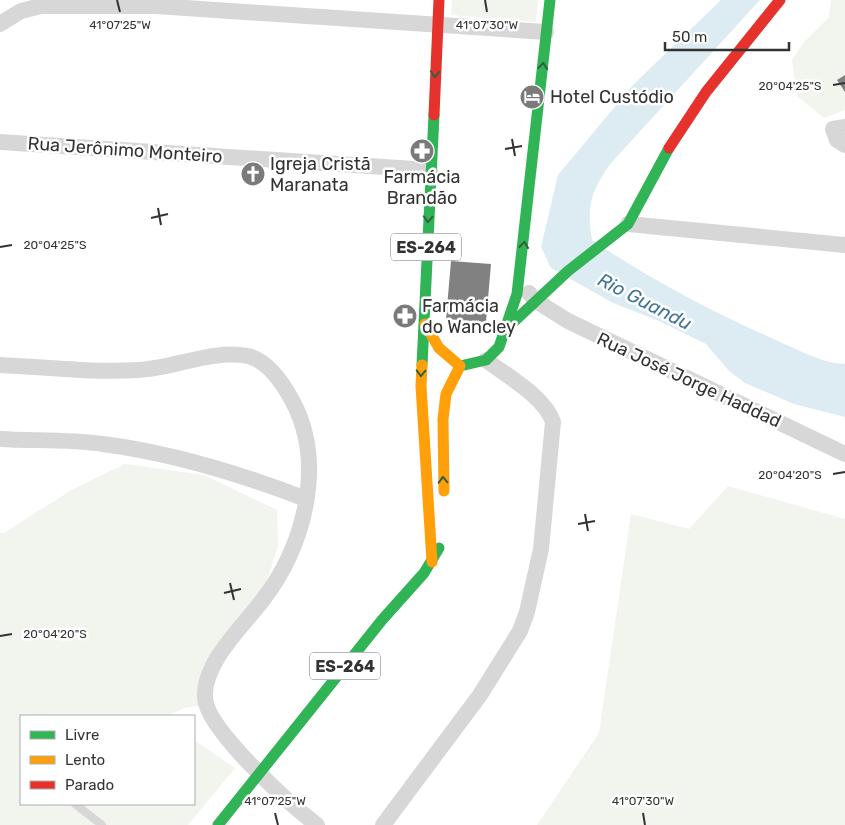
<svg xmlns="http://www.w3.org/2000/svg" width="845" height="825" viewBox="0 0 845 825" font-family="Rubik,sans-serif">
  <style>
    .green { fill: #f1f5ed }
    .water { fill: #ddebf3 }
    .building { fill: #818181 }
    .lines { fill: none; stroke-linecap: round; stroke-linejoin: round }
    .lane { stroke: #d7d7d7; stroke-width: 8 }
    .street { stroke: #d7d7d7; stroke-width: 16 }
    .fast { stroke: #30b455; stroke-width: 11 }
    .slow { stroke: #ff9f0a; stroke-width: 11 }
    .jam { stroke: #e5322d; stroke-width: 11 }
    .oneway { stroke: #32603f }
    .ticks { fill: none; stroke: #333; stroke-width: 2 }
    .labels { text-anchor: middle; stroke-width: 5; stroke-linejoin: round; paint-order: stroke }
    .shield { fill: #fff; stroke: #707070; stroke-width: 1 }
    .shield-label { font-size: 16px; font-weight: bold; fill: #333 }
    .poi-label { font-size: 18px; fill: #333; stroke: #fff; text-anchor: start }
    .street-label { font-size: 18px; fill: #333; stroke: #fff }
    .water-label { font-size: 19px; font-style: italic; fill: #3f7597; stroke: #fff }
    .ticks-label { font-size: 12px; text-anchor: middle; fill: #333; stroke: #fff; stroke-width: 5; stroke-linejoin: round; paint-order: stroke }
  </style>
  <rect width="100%" height="100%" fill="#fff"/>
  <!-- green -->
  <path class="green" d="M 452,0 L 538,0 L 536,22 L 451,15 Z
    M 831,0 L 845,0 L 845,110 L 824,118 L 797,96 L 792,60 L 805,41 L 829,17 Z
    M 125,464 L 204,475 L 277,510 L 278,546 L 260,603 L 233,643 L 203,705 L 185,708 L 166,716 L 21,716 L 21,804 L 194,804 L 194,740 L 235,768 L 188,825 L 0,825 L 0,533 L 4,533 L 70,491 Z
    M 728,486 L 845,519 L 845,825 L 537,825 L 599,733 L 631,514 L 689,529 Z"/>
  <!-- water -->
  <path class="water" d="M 721,0 L 760,0 L 611,163 C 591,191 586,206 592,240 C 651,280 715,313 780,342 C 801,351 822,363 845,364 L 845,417 L 794,404 L 745,383 L 729,371 L 706,344 L 659,321 L 613,303 L 551,268 L 541,247 L 558,175 L 633,85 Z"/>
  <!-- building -->
  <path class="building" d="M 845,75 L 845,92 L 837,80 Z
    M 451,261 L 491,264 L 486,322 L 446,319 Z"/>
  <g class="lines">
    <!-- lane -->
    <path class="lane" d="M 75,804 L 102,825"/>
    <!-- street -->
    <path class="street" d="M 0,24 L 21,11 L 41,6 L 156,6 L 546,32
      M 845,127 L 833,129 L 837,140 L 845,145
      M 0,142 L 430,170
      M 628,224 L 845,245
      M 529,293 L 536,301 L 568,321 L 845,454
      M 0,365 C 46,367 93,373 139,370 C 175,368 213,349 248,356 C 269,361 284,385 293,402 C 326,465 304,547 262,601 C 242,627 203,663 205,698 C 207,730 291,805 317,825
      M 0,439 C 34,441 69,439 103,444 C 172,453 241,474 306,499
      M 383,825 L 480,695 L 520,631 L 527,612 L 541,549 L 553,422 C 545,397 507,376 486,360"/>
    <!-- fast -->
    <path class="fast" d="M 506,329 L 568,271 L 628,224 L 669,148
      M 422,365 L 434,115
      M 460,366 L 486,360 L 499,347 L 517,294 L 550,0
      M 218,825 L 382,620 L 424,573 L 439,548"/>
    <!-- slow -->
    <path class="slow" d="M 425,324 L 439,348 L 460,366
      M 422,365 L 421,386 L 432,562
      M 444,491 L 443,419 L 446,394 L 460,366"/>
    <!-- jam -->
    <path class="jam" d="M 434,115 L 439,0
      M 669,148 L 706,92 L 780,0"/>
  </g>
  <!-- one-way arrows -->
  <defs><path id="oneway-chevron" d="M-2-3.5L2.5 0L-2 3.5" fill="none" stroke-width="1.6" stroke-linecap="round" stroke-linejoin="round" transform="scale(1.25)"/></defs>
  <g class="oneway">
    <use href="#oneway-chevron" transform="translate(543 66) rotate(-84)"/>
    <use href="#oneway-chevron" transform="translate(435 74) rotate(93)"/>
    <use href="#oneway-chevron" transform="translate(428 219) rotate(93)"/>
    <use href="#oneway-chevron" transform="translate(524 245) rotate(-84)"/>
    <use href="#oneway-chevron" transform="translate(421 373) rotate(92)"/>
    <use href="#oneway-chevron" transform="translate(443 480) rotate(-92)"/>
  </g>
  <!-- ticks -->
  <path class="ticks" d="M 117,0 L 120,12M 485,0 L 487,12M 833,85 L 845,83M 512,139 L 515,156M 505,149 L 522,146M 158,208 L 161,225M 151,218 L 168,214M 0,247 L 12,245M 833,474 L 845,472M 585,514 L 588,531M 578,524 L 595,521M 230,583 L 234,600M 224,593 L 241,589M 0,636 L 12,634M 275,813 L 278,825M 643,813 L 645,825"/>
  <!-- icons -->
  <defs>
    <symbol id="hotel-disc" viewBox="-11 -11 22 22"><circle r="9.5" fill="#7a7a7a" stroke="#fff"/><path d="M-6-4.5h1.5V1H6V5H4.5V3h-9V5H-6ZM-4 0a1.8 1.8 0 1 1 3.6 0ZM.5 0V-2.5h3Q6-2.5 6 0Z" fill="#fff"/></symbol>
    <symbol id="pharmacy-disc" viewBox="-11 -11 22 22"><circle r="9.5" fill="#7a7a7a" stroke="#fff"/><path d="M-2-6h4v4h4v4h-4v4h-4v-4h-4v-4h4Z" fill="#fff"/></symbol>
    <symbol id="church-disc" viewBox="-11 -11 22 22"><circle r="9.5" fill="#7a7a7a" stroke="#fff"/><path d="M-1.2-6h2.4v3.5h3.3v2.4h-3.3V6h-2.4V-.1h-3.3v-2.4h3.3Z" fill="#fff"/></symbol>
  </defs>
  <g fill-rule="evenodd">
    <use href="#hotel-disc" x="518" y="83" width="28" height="28"/>
    <use href="#pharmacy-disc" x="408" y="137" width="28" height="28"/>
    <use href="#church-disc" x="239" y="160" width="28" height="28"/>
    <use href="#pharmacy-disc" x="391" y="302" width="28" height="28"/>
  </g>
  <g class="labels">
    <!-- shield labels -->
    <g class="shield">
      <rect x="391" y="233.5" width="70" height="27" rx="4"/>
      <rect x="310" y="652.5" width="70" height="27" rx="4"/>
    </g>
    <g class="shield-label">
      <text x="426" y="253">ES-264</text>
      <text x="345" y="672">ES-264</text>
    </g>
    <!-- poi labels -->
    <g class="poi-label">
      <text x="550" y="103">Hotel Custódio</text>
      <text x="270" y="170">Igreja Cristã<tspan x="270" dy="21">Maranata</tspan></text>
      <text x="422" y="183" text-anchor="middle">Farmácia<tspan x="422" dy="21">Brandão</tspan></text>
      <text x="422" y="312">Farmácia<tspan x="422" dy="21">do Wancley</tspan></text>
    </g>
    <!-- street labels -->
    <g class="street-label">
      <text transform="translate(125 150) rotate(4)" y="6">Rua Jerônimo Monteiro</text>
      <text transform="translate(689 380) rotate(25)" y="6">Rua José Jorge Haddad</text>
    </g>
    <!-- water labels -->
    <g class="water-label">
      <text transform="translate(645 301) rotate(27)" y="7">Rio Guandu</text>
    </g>
  </g>
  <g class="ticks-label">
    <text x="120" y="29">41°07'25"W</text>
    <text x="487" y="29">41°07'30"W</text>
    <text x="790" y="90">20°04'25"S</text>
    <text x="55" y="249">20°04'25"S</text>
    <text x="790" y="479">20°04'20"S</text>
    <text x="55" y="638">20°04'20"S</text>
    <text x="275" y="805">41°07'25"W</text>
    <text x="643" y="805">41°07'30"W</text>
  </g>
  <!-- legend -->
  <rect x="20" y="715" width="175" height="90" fill="#ffffff" stroke="#adadad"/>
  <rect x="30" y="731" width="25" height="8" fill="#30b455" stroke="#adadad"/>
  <text x="65" y="740" font-size="15" fill="#333333">Livre</text>
  <rect x="30" y="756" width="25" height="8" fill="#ff9f0a" stroke="#adadad"/>
  <text x="65" y="765" font-size="15" fill="#333333">Lento</text>
  <rect x="30" y="781" width="25" height="8" fill="#e5322d" stroke="#adadad"/>
  <text x="65" y="790" font-size="15" fill="#333333">Parado</text>
  <!-- scale -->
  <path d="M665 42v8h124v-8" fill="none" stroke="#333333" stroke-width="2.5"/>
  <text x="672" y="42" font-size="15" fill="#333333" stroke="#ffffff" stroke-width="4" paint-order="stroke">50 m</text>
</svg>
